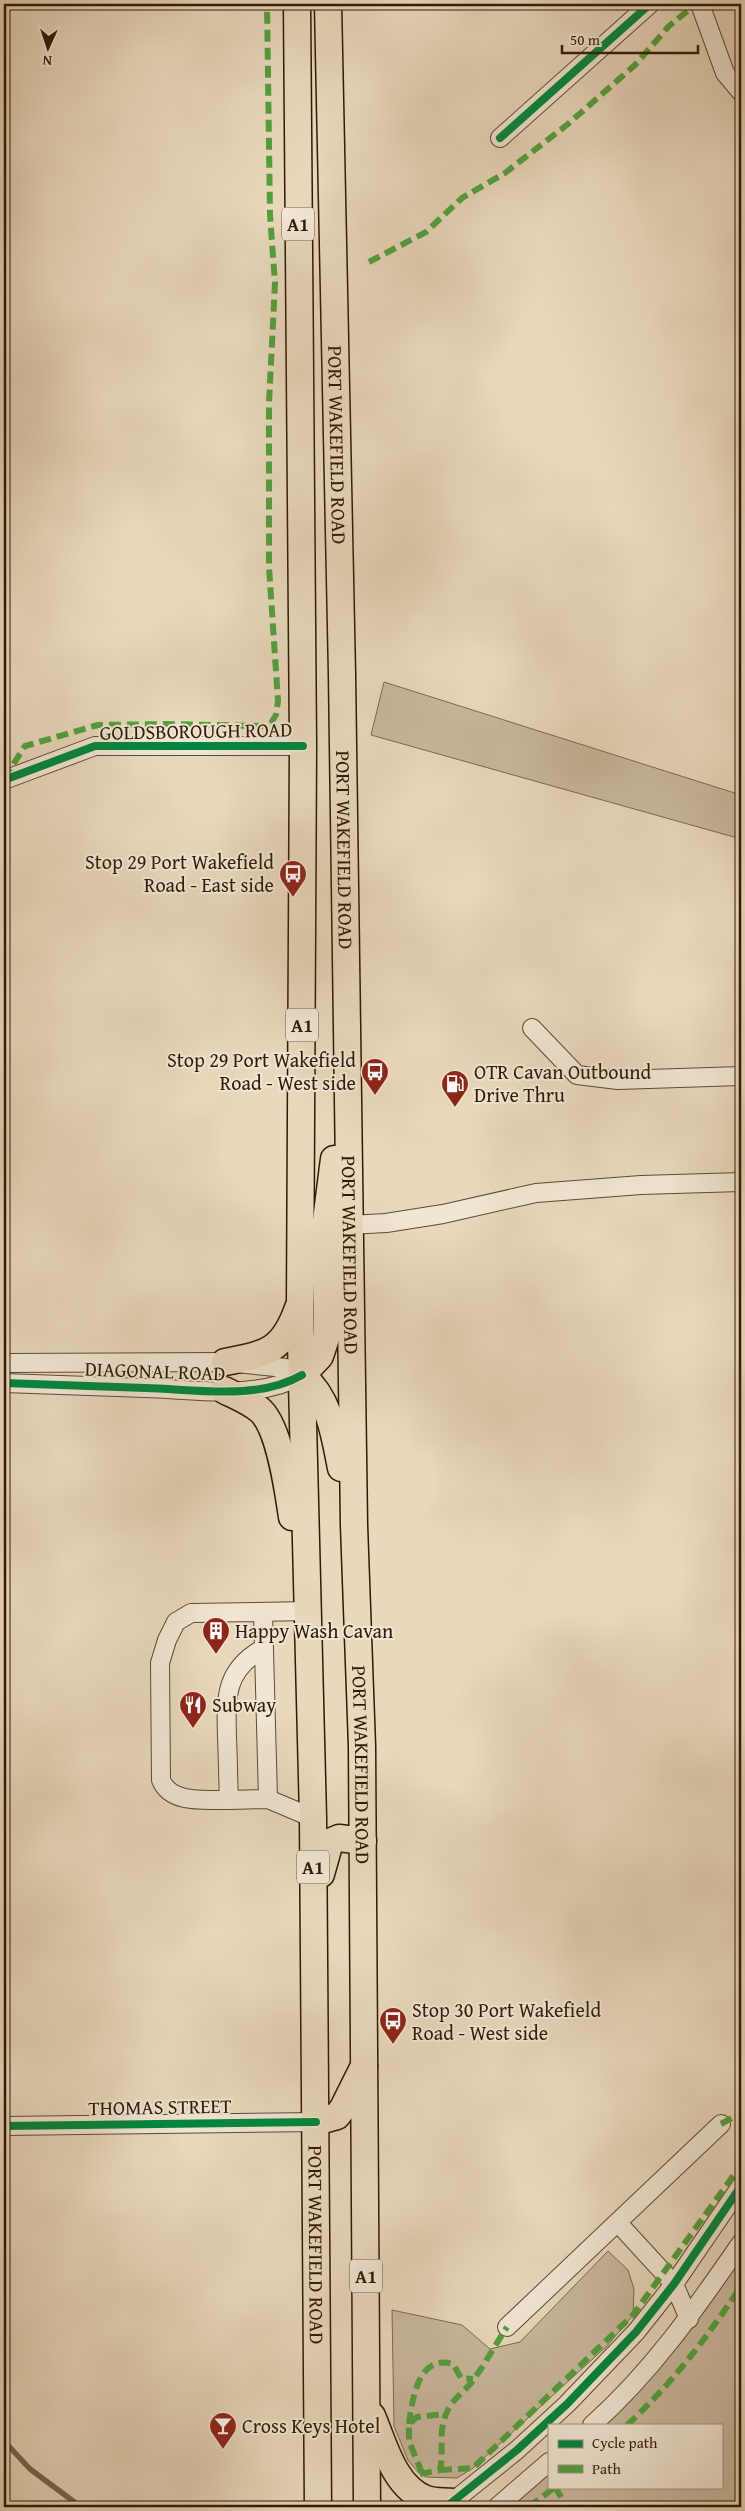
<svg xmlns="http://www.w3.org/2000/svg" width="745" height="2511" viewBox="0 0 745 2511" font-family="'Gentium Book Plus',serif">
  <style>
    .green { fill: #c9b89d; stroke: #7c6952 }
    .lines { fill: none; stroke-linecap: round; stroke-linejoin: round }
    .stream { stroke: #79654e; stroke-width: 5.5 }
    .minor-casing { stroke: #5e4a34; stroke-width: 20 }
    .highway-casing { stroke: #2f1a06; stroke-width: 29 }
    .minor { stroke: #f1e6d3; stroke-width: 18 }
    .highway { stroke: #e9d8bc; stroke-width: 26 }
    .quiet { stroke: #52a13d; stroke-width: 6; stroke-dasharray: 12 6; stroke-linecap: butt }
    .cycleway-casing { stroke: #f1e6d3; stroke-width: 11 }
    .cycleway { stroke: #00873e; stroke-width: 8 }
    .labels { text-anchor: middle; stroke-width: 4; stroke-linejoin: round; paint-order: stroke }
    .shield { fill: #f1e6d3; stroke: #695744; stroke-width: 1 }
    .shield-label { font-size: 19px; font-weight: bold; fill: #2f1a06 }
    .street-label { font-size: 20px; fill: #2f1a06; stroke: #f1e6d3 }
    .poi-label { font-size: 20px; fill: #2f1a06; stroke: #f1e6d3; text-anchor: start }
  </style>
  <rect width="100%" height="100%" fill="#e9d8bc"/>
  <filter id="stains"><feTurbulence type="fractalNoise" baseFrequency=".004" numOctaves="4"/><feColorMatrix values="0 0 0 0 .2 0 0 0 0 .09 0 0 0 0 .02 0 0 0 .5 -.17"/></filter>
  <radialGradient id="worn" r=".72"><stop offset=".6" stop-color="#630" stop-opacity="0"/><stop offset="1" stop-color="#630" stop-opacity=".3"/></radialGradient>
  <!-- green -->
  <path class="green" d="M 384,682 L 741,795 L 741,839 L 371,735 Z
    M 741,2243 L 741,2507 L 497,2507 L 549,2462 L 549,2487 L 721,2487 L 721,2425 L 592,2425 Z
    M 608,2251 L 628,2270 L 634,2289 L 633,2315 L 607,2346 L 473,2468 L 457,2478 L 426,2477 L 418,2472 L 408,2460 L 394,2426 L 392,2310 L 462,2325 L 490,2349 L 520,2342 Z"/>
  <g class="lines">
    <!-- stream -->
    <path class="stream" d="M 4,2441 L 30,2469 L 81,2507"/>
    <defs>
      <path id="minor" d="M 700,4 L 725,73 L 741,92
        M 500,138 L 650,4
        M 4,780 L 95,746 L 303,746
        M 532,1028 L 577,1075 L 618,1080 L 741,1076
        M 349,1225 L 386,1223 L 443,1214 L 536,1193 L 641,1185 L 741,1182
        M 4,1363 L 225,1362 L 286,1368 L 302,1375
        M 4,1383 C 51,1385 98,1386 145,1388 C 194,1389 257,1401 302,1375
        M 263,1613 L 268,1799
        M 264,1648 C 224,1670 226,1698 227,1737 C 228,1758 228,1779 229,1800 L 268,1799 L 313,1818
        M 229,1800 C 207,1799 171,1805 161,1780 L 160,1663 L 167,1640 L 176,1622 L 191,1613 L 308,1611
        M 4,2126 L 316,2122
        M 618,2223 L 674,2284 L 689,2319
        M 507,2327 L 721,2124
        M 592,2425 C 652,2372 696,2308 741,2243
        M 446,2507 L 517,2450 L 567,2404 L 636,2332 L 674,2284 L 741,2186
        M 497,2507 L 549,2462"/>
      <g id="highway">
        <path id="s1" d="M 297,4 L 303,746 L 300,1304 L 313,1818 L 318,2507"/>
        <path id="s2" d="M 328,4 L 342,674 L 354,1525 L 362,1746 L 367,2507"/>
        <path d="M 225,1362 C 267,1354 283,1351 298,1308"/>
        <path d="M 302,1375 L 320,1356 L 327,1335 L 325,1229 L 334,1159"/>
        <path d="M 302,1375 C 330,1400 334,1433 341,1468"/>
        <path d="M 224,1390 C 236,1396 251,1402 261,1411 C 280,1430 288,1490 292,1517"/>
        <path d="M 321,1874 L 330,1842 L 339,1838 L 363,1841"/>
        <path d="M 316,2122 L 337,2116 L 343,2108 L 364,2066"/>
        <path d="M 372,2416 C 384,2444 394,2487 426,2499 C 434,2502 444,2501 453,2502"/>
      </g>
    </defs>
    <!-- minor casing -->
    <use href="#minor" class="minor-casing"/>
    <!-- highway casing -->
    <use href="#highway" class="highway-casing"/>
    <!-- minor -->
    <use href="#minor" class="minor"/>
    <!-- highway -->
    <use href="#highway" class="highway"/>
    <!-- quiet -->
    <path class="quiet" d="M 369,262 L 426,232 L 462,198 L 505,173 L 568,124 L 635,65 L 669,26 L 696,4
      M 4,779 L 25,746 L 98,725 L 167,724 L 262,726 L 271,723 L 276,715 L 278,701 L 269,567 L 269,403 L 275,283 L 270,215 L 267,4
      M 721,2124 L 741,2113
      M 409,2424 C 412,2401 418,2353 453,2364 L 461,2378 L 473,2379
      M 627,2425 C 671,2385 709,2335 741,2286
      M 440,2470 L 473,2468 L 633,2315 L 741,2165
      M 422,2473 L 409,2441 L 409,2424 L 417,2417 L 447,2414
      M 420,2474 L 440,2470 C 444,2454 439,2437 444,2420 C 450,2400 459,2397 471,2383 C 484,2366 495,2345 507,2327
      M 555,2487 L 567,2507
      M 529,2507 L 555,2487"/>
    <defs>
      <path id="cycleway" d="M 500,138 L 650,4
        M 4,780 L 95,746 L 303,746
        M 4,1383 C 51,1385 98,1386 145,1388 C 194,1389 257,1401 302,1375
        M 4,2126 L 316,2122
        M 446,2507 L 517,2450 L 567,2404 L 636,2332 L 674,2284 L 741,2186"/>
    </defs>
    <!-- cycleway casing -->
    <use href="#cycleway" class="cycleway-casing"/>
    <!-- cycleway -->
    <use href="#cycleway" class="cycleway"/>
  </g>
  <!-- icons -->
  <defs>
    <symbol id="bus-pin" viewBox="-11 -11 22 30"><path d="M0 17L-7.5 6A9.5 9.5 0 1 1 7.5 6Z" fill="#8f2418" stroke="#f1e6d3"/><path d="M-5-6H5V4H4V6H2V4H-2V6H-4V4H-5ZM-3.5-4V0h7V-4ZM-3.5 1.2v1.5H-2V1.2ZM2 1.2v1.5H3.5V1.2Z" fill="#fff"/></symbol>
    <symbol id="fuel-pin" viewBox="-11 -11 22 30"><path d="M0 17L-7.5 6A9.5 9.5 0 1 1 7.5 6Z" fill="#8f2418" stroke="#f1e6d3"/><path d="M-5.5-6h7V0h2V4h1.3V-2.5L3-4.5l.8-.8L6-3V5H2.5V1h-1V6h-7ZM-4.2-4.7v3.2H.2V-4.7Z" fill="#fff"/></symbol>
    <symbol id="building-pin" viewBox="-11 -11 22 30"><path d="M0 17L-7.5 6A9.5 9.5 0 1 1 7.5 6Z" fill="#8f2418" stroke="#f1e6d3"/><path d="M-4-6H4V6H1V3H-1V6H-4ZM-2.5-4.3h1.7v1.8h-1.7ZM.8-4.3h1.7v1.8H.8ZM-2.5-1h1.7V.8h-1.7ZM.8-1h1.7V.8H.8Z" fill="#fff"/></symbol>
    <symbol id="restaurant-pin" viewBox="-11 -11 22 30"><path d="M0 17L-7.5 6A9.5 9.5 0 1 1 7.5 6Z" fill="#8f2418" stroke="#f1e6d3"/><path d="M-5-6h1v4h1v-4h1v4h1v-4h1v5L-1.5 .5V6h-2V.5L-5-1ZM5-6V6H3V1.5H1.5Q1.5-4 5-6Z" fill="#fff"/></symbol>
    <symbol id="bar-pin" viewBox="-11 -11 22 30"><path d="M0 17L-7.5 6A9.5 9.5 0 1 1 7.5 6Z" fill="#8f2418" stroke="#f1e6d3"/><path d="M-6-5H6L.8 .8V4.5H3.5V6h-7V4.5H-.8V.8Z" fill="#fff"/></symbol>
  </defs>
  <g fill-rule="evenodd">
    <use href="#bus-pin" x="277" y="858" width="32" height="43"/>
    <use href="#bus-pin" x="359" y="1056" width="32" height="43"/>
    <use href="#fuel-pin" x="439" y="1068" width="32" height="43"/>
    <use href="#building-pin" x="200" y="1615" width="32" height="43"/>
    <use href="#restaurant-pin" x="177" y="1689" width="32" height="43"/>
    <use href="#bus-pin" x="377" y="2005" width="32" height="43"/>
    <use href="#bar-pin" x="207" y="2410" width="32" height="43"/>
  </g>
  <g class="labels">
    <!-- shield labels -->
    <g class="shield">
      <rect x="282" y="207.5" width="32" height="33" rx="4"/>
      <rect x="286" y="1008.5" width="32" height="33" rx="4"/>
      <rect x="297" y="1850.5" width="32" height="33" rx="4"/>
      <rect x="350" y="2259.5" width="32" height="33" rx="4"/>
    </g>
    <g class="shield-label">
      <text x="298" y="231">A1</text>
      <text x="302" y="1032">A1</text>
      <text x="313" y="1874">A1</text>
      <text x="366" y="2283">A1</text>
    </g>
    <!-- street labels -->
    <g class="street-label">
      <text dy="7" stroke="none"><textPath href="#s2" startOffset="441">PORT WAKEFIELD ROAD</textPath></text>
      <text transform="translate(196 731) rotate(-1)" y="7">GOLDSBOROUGH ROAD</text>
      <text dy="7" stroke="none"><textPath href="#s2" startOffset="846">PORT WAKEFIELD ROAD</textPath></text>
      <text dy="7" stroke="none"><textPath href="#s2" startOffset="1251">PORT WAKEFIELD ROAD</textPath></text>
      <text transform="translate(155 1371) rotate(2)" y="7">DIAGONAL ROAD</text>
      <text dy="7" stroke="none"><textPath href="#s2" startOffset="1761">PORT WAKEFIELD ROAD</textPath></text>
      <text transform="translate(160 2107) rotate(-1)" y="7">THOMAS STREET</text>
      <text dy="7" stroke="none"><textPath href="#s1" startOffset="2241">PORT WAKEFIELD ROAD</textPath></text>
    </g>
    <!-- poi labels -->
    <g class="poi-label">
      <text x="274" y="869" text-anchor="end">Stop 29 Port Wakefield<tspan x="274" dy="23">Road - East side</tspan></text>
      <text x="356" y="1067" text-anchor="end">Stop 29 Port Wakefield<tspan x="356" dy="23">Road - West side</tspan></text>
      <text x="474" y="1079">OTR Cavan Outbound<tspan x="474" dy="23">Drive Thru</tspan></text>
      <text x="235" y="1638">Happy Wash Cavan</text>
      <text x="212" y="1712">Subway</text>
      <text x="412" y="2017">Stop 30 Port Wakefield<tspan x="412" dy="23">Road - West side</tspan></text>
      <text x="242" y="2433">Cross Keys Hotel</text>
    </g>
  </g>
  <!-- margin -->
  <rect width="745" height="2511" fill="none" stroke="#e9d8bc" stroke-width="20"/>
  <rect x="5" y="5" width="735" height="2501" fill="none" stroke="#2f1a06" stroke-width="2.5"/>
  <rect x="10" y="10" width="725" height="2491" fill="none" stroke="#2f1a06"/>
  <!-- legend -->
  <rect x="548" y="2424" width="175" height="65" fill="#f1e6d3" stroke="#a39481"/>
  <rect x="558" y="2440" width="25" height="8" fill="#00873e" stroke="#a39481"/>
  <text x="592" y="2448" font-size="15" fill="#2f1a06">Cycle path</text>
  <rect x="558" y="2465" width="25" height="8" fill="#52a13d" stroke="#a39481"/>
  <text x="592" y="2474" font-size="15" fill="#2f1a06">Path</text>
  <!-- north arrow -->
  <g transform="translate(48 48) rotate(183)" stroke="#f1e6d3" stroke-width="4" paint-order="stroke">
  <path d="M0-4L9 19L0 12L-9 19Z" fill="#2f1a06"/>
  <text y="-8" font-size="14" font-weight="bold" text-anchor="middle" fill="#2f1a06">N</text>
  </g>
  <!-- scale -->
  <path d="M562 45v8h136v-8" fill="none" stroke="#2f1a06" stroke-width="2.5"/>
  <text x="570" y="45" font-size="15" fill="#2f1a06" stroke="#f1e6d3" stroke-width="4" paint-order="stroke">50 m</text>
  <rect width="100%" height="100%" filter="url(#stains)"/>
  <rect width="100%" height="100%" fill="url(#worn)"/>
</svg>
